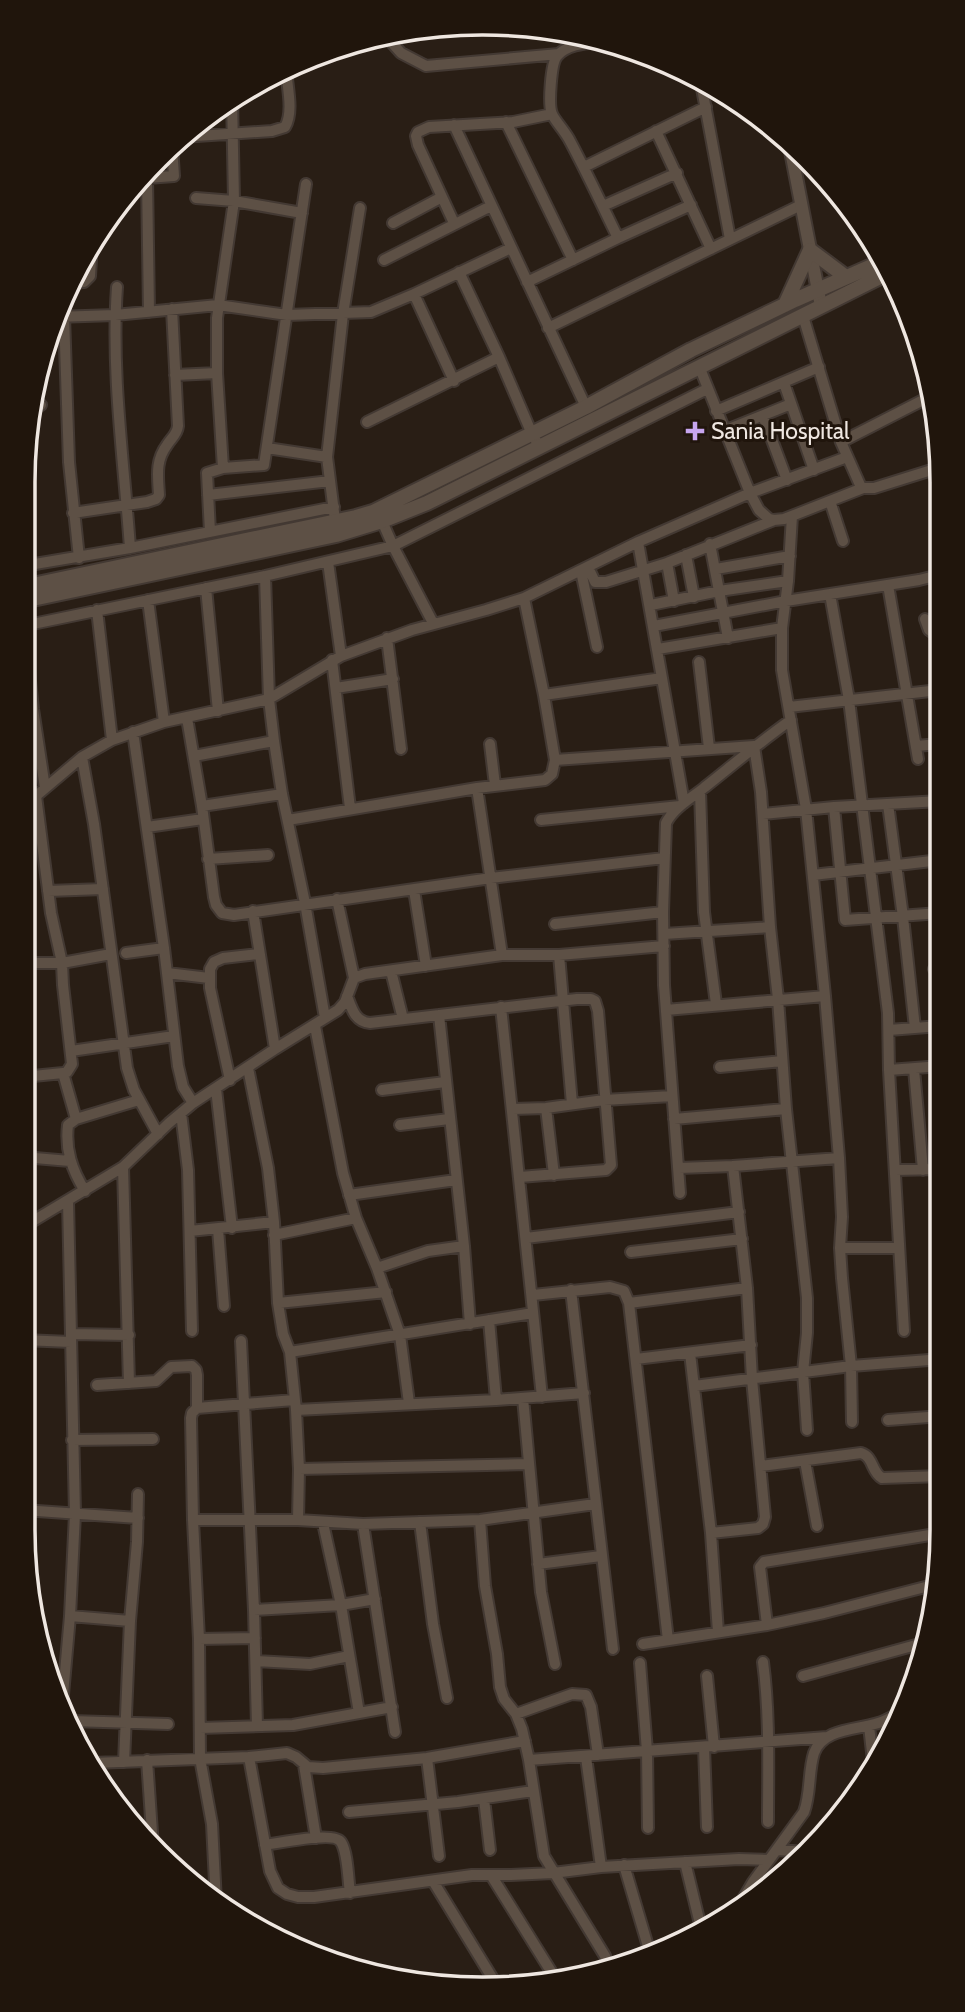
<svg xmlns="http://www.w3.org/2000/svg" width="965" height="2012" viewBox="0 0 965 2012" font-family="Cabin,sans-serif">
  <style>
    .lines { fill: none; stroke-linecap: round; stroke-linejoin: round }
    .minor-casing { stroke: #433933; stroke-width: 14 }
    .tertiary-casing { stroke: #433933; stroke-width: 16 }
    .secondary-casing { stroke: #433933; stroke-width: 18 }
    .minor { stroke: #5d5045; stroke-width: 10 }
    .tertiary { stroke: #5d5045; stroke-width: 12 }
    .secondary { stroke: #5d5045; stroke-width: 14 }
    .poi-dot { fill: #c7a6ef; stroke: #20150c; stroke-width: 2.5 }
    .labels { text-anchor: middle; stroke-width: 6; stroke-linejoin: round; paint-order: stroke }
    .poi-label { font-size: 23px; fill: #efe7e1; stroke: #20150c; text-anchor: start }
    .rim { fill: none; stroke: #efe7e1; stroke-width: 3.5 }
  </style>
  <rect width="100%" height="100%" fill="#291e15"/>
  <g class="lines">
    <defs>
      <path id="minor" d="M 384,34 L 401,53 L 426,66 L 559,54
        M 603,41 C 588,43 567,44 557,56 C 551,63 548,105 552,114 C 555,121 565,131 570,141 C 587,173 602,205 618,238
        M 701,83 L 730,239
        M 506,122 L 573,260
        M 454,125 L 586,407
        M 656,131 L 711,249
        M 182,137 L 272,131 L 285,127 C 294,112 287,86 286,69
        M 584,167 L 706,107
        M 196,198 L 234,201 L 302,213
        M 603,206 L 677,173
        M 393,223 L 442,197
        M 454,223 L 418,145 L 416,136 L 418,132 L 429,127 L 513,122 L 552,114
        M 384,260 L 491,206
        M 459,272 L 499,357 L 532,434 L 539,446
        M 527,282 L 618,238 L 691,205
        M 70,283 L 84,282 L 90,276 L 92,242
        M 117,287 C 111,373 124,462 130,548
        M 414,294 L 454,381
        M 149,312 L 147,178 L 174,176 L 172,146
        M 64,316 L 69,462 L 79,558
        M 803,316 L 841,442 L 860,485 L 863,488 L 874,488 L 938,468
        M 55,317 L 115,315 L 218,305 L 287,315 L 371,312 L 414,294 L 511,248
        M 548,328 L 801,205
        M 699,366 L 750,493 L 759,510 L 769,519 L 774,520 L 784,519 L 863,488
        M 175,375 L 217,373
        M 784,383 L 814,470
        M 30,406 L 41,405
        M 716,411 L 819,367
        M 763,416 L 787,480
        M 367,422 L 499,357
        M 724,431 L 791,404
        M 841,442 L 931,396
        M 267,448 L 327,457
        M 223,468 L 217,373 L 217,318 L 234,201 L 232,97
        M 208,495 L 330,481
        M 830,501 L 843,541
        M 73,513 L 147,502 L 156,499 L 159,495 C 158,477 155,461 167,445 C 171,438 177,435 178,426 L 172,309
        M 792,516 L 788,581 L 782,628 L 782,670 L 806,809 L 825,996 L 839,1158 L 842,1217 L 840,1248 L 842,1278 L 851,1366 L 852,1422
        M 382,521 L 393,546 L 433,623
        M 336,528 L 327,457 L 343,314 L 360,208
        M 210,532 L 207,473 L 223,468 L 264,465 L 306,184
        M 638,542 L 684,803
        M 710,544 L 728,638
        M 686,555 L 694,597
        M 328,562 L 341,656
        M 667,563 L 674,601
        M 23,566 L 130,548 L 334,507
        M 588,567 L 595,582 L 606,582 L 667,563 L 774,520
        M 716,569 L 790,556
        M 581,571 L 597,647
        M 265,576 L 269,699 L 274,741 L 282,794 L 305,903 L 325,1018
        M 888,585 L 918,759
        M 206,588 L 218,711
        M 830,594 L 849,700 L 888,1013 L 889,1070 L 904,1331
        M 148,600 L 164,722
        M 651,605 L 719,591 L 788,581
        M 97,610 L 112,740
        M 925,619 L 929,630 L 939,637
        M 24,625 L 33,709 L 45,788
        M 23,626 L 265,576 L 393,546 L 707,389
        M 654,626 L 786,601 L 919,580 L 939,575
        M 387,638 L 401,749
        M 658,649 L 782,628
        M 332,660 L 350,808
        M 699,662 L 709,748
        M 336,688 L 393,679
        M 544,695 L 662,678
        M 789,707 L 939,690
        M 187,718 L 202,806 L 214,897 L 216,905 L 222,913 L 234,915 L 491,878 L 664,858
        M 133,732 L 164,948 L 178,1066 L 183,1087 L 193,1103
        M 490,744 L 495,785
        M 916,746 L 939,744
        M 194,756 L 274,741
        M 82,757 L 94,824 L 127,1068 L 134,1090 L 158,1134
        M 555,760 L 754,746 L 761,792 L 770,927 L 778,999 L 786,1109 L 807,1298 L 807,1333 L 803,1372 L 807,1430
        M 477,788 L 502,955
        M 700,791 L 704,912 L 716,1004
        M 23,804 L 36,796 L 82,757 L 112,740 L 164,722 L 269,699 L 341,656 L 412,630 L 486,610 L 524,598 L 638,542 L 750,493 L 847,457
        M 888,804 L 903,917 L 915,1028
        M 202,806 L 282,794
        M 834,807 L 845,920 L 940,913
        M 763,814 L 834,807 L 940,801
        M 288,820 L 477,788 L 545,780 L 552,774 L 555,760 L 544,695 L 524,598
        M 541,820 L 680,806
        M 147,827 L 203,819
        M 208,859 L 268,855
        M 813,875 L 940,860
        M 414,890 L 426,966
        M 48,891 L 103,889
        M 337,899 L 354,978
        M 253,911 L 275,1049
        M 555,924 L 663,912
        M 664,934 L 770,927
        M 126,953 L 164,948
        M 559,955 L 572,1104
        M 23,963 L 62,963 L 111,954
        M 934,969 L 940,968
        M 391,971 L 403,1019
        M 167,973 L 209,978
        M 347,996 C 352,1009 355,1022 370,1023 L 577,999 L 591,999 L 595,1001 L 598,1011 L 611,1165 L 606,1170 L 520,1177
        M 501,1007 L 542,1397
        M 666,1010 L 825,996
        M 439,1015 L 464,1246 L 470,1324
        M 315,1026 L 343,1173 L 356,1218 L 377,1268 L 400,1335 L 409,1403
        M 889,1030 L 940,1026
        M 71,1051 L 174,1036
        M 720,1067 L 782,1061
        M 248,1068 L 268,1168 L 274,1222 L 278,1303 L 283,1334 L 290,1352 L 296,1410 L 299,1469 L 298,1520
        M 914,1069 L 923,1170
        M 889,1070 L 941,1066
        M 63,1073 L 76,1119
        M 23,1077 L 63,1073 L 67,1072 L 72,1064 L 63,985 L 62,963 L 51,913 L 36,796
        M 230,1080 L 210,988 L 210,969 L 214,962 L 223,958 L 258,954
        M 216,1089 L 232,1228
        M 382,1090 L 445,1082
        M 546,1108 L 554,1175
        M 513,1109 L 546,1108 L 604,1100 L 672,1096
        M 181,1113 L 188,1170 L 192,1331
        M 674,1119 L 786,1109
        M 400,1125 L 449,1119
        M 23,1157 L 70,1161
        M 123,1167 L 129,1383
        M 679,1168 L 733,1166 L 839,1158
        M 895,1170 L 941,1169
        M 85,1191 C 72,1170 65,1150 68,1125 L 76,1119 L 139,1100
        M 680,1193 L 664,985 L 663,912 L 666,823 C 674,807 692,798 705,787 C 734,764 761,741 791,720
        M 349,1195 L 456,1180
        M 23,1227 L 123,1167 L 169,1123 L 193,1103 L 275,1049 L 338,1010 L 345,1002 L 354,978 L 365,974 L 502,955 L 559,955 L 664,946
        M 218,1229 L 224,1306
        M 190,1231 L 274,1222
        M 274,1235 L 356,1218
        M 526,1238 L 739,1212
        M 840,1248 L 899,1248
        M 631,1252 L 742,1239
        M 377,1268 L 428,1251 L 464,1246
        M 571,1290 L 613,1649
        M 533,1295 L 610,1287 L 624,1291 L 629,1303
        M 278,1303 L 386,1292
        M 489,1320 L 496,1400
        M 71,1334 L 129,1335
        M 23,1340 L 71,1342
        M 241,1341 L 254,1610 L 257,1726
        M 290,1352 L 533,1313
        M 690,1353 L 711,1533 L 718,1632
        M 636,1359 L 751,1345
        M 97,1385 L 156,1381 L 171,1367 L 192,1366 L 196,1370 L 197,1375 L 197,1408
        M 694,1386 L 851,1366 L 942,1359
        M 523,1398 L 541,1592 L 555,1664
        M 296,1410 L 496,1400 L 584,1393
        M 888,1420 L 942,1416
        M 72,1440 L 153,1439
        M 805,1461 L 817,1526
        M 761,1466 L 861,1453 C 874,1457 871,1472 882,1478 L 942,1476
        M 299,1469 L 528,1464
        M 23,1510 L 138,1518
        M 193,1520 L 298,1520 L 363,1524 L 480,1520 L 595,1504
        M 480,1520 L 485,1586 L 497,1654 L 500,1687 L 504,1699 L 516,1714
        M 420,1522 L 433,1624 L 447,1698
        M 323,1523 L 341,1605 L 359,1713
        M 363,1524 L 395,1732
        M 711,1533 L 758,1528 L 763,1524 L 765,1517 L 752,1379 L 747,1288 L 733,1166
        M 538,1564 L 601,1556
        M 254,1610 L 341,1605 L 375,1599
        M 70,1616 L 130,1621
        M 767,1625 L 760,1567 L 764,1562 L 942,1533
        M 199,1639 L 255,1638
        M 668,1640 L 629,1303 L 747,1288
        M 643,1644 L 767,1625 L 824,1613 L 937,1584
        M 256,1661 L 310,1664 L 349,1656
        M 763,1662 C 770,1715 768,1768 768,1822
        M 640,1663 L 647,1751 L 648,1828
        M 707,1676 L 714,1747
        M 803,1676 L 927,1642
        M 62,1706 L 70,1616 L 75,1514 L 68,1201
        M 71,1721 L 168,1724
        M 869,1726 L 873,1761
        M 200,1728 L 293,1725 L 392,1707
        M 704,1747 L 707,1827
        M 598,1755 L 591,1707 L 586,1695 L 572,1694 L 516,1714 L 522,1729 L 529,1760 L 544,1856 L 605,1956 L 609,1965
        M 249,1757 L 270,1871 L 278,1888 L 287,1894 L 298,1897 L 314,1897 L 472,1875 L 511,1875 L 553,1873 L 601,1867 L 739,1859 L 769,1860
        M 586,1757 L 601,1867
        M 427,1758 L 439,1856
        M 147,1760 L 153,1847
        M 529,1760 L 827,1737
        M 124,1762 L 130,1621 L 137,1542 L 138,1494
        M 93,1763 L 249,1757 L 287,1753 L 296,1757 L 308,1767 L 323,1768 L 427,1758 L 525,1741
        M 304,1765 L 316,1838
        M 484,1799 L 490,1850
        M 349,1812 L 458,1802 L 533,1791
        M 265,1845 C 279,1843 334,1831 341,1842 C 348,1853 348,1880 350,1893
        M 777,1850 L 807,1852
        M 685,1862 L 702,1932
        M 624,1865 L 650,1953
        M 491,1875 L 557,1981
        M 433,1881 L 496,1984
        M 216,1902 L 212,1824 L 200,1758 L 199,1639 L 193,1520 L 191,1418 L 192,1413 L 197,1408 L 294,1400
        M 736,1911 L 753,1882 L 804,1812 C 811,1793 808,1772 814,1753 C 824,1725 865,1731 886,1720 C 895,1716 902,1710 908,1703
        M 309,1949 L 310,1949"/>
      <path id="tertiary" d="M 790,146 L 821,306"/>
      <path id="secondary" d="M 785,305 L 810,250 L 846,277
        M 23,587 L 356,517 L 373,512 L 586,407 L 691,350 L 795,300 L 881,262
        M 23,601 L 336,535 L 382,521 L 427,503 L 888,273"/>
    </defs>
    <!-- minor casing -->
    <use href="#minor" class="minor-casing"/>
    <!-- tertiary casing -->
    <use href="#tertiary" class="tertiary-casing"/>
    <!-- secondary casing -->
    <use href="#secondary" class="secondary-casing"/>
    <!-- minor -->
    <use href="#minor" class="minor"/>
    <!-- tertiary -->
    <use href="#tertiary" class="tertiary"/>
    <!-- secondary -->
    <use href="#secondary" class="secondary"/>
  </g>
  <!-- markers -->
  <path class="poi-dot" d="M691.5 420.5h7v7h7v7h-7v7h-7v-7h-7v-7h7z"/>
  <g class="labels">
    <!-- poi labels -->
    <g class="poi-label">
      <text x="711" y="439">Sania Hospital</text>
    </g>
  </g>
  <!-- crop -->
  <path d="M0 0H965V2012H0ZM482 35H483A447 447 0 0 1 930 482V1530A447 447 0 0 1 483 1977H482A447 447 0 0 1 35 1530V482A447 447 0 0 1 482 35Z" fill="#20150c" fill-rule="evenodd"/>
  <path class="rim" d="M482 35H483A447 447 0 0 1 930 482V1530A447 447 0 0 1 483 1977H482A447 447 0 0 1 35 1530V482A447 447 0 0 1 482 35Z"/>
</svg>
